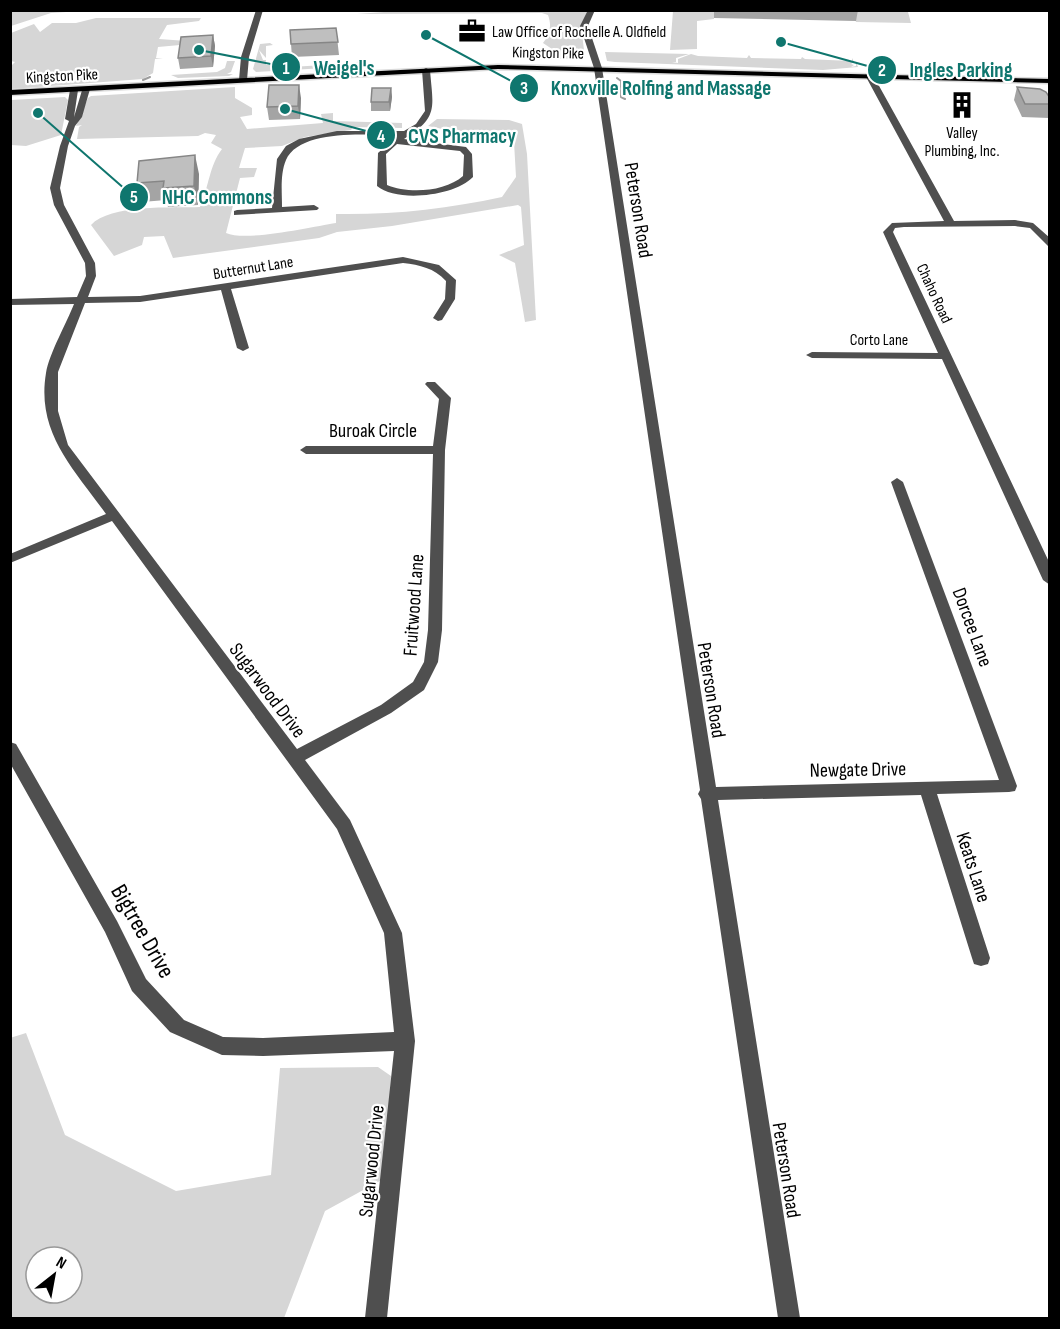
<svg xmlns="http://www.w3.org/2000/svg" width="1060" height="1329" viewBox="0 0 1060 1329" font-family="'Sofia Sans Condensed',sans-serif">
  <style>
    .green { fill: #d6d6d6; fill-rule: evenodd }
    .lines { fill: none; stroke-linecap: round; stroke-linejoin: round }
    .stream { stroke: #9d9d9d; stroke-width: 2 }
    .major-casing { stroke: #dbdbdb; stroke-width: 3 }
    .minor { fill: #4f4f4f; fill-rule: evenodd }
    .major { fill: #000; fill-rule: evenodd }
    .wall { fill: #a4a4a4 }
    .shaded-wall { fill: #868686 }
    .building { fill: #bfbfbf; stroke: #868686; stroke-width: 1.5 }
    .labels { text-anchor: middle; stroke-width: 4.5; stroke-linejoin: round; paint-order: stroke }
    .far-poi-label { font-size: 16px; fill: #000; stroke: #fff; text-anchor: start }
    .far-street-label { font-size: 16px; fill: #000; stroke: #fff }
    .street-label { font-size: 20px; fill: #000; stroke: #fff }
    .near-street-label { font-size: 24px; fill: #000; stroke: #fff }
    .leader { fill: none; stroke: #0f766e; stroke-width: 2 }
    .callout-dot { fill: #0f766e; stroke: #fff; stroke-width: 2 }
    .mark-label { font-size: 18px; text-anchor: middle; font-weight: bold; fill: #fff }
    .callout-label { font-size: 21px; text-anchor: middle; font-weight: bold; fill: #0f766e; stroke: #fff; stroke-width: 4.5; stroke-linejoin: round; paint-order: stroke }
  </style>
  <rect width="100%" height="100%" fill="#fff"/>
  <!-- green -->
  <path class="green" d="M 11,10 L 81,10 L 81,11 L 51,13 L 11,26 Z
    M 411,10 L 590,11 L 581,26 L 585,58 L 530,60 L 547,59 L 552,49 L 543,43 C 550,34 552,26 548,15 L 542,13 L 357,14 Z
    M 673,11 L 714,11 L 714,19 L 697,21 L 697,49 L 670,50 Z
    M 852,11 L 908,12 L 911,23 L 856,22 Z
    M 96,18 L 201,18 L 199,21 L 167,25 L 159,39 L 187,41 L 180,45 L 158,47 L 156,58 L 163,58 L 155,59 L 153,73 L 143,79 L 11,89 L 11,66 L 15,62 L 11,61 L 11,33 L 34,24 L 40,32 L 52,23 L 76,23 Z
    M 270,43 L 273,45 L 266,46 L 266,58 L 259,50 L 263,60 L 266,60 L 266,65 L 275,65 L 275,68 L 356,63 L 358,61 L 360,66 L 256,72 L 253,69 L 260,44 Z
    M 605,52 L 689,54 L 676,58 L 676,62 L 672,62 L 678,63 L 678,59 L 691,54 L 698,56 L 747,58 L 749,55 L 751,58 L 801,59 L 802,57 L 805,59 L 852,61 L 852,58 L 854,62 L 851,64 L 854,65 L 851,67 L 856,66 L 856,62 L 858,67 L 823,70 L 615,62 L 607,61 Z
    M 227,61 L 235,61 L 231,72 L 227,74 L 233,74 L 229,76 L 178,78 L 171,75 L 217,72 L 225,68 Z
    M 235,87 L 235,98 L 252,108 L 252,115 L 240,117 L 247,129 L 323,123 L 321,114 L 333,113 L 333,121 L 402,123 L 402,128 L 353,127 L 351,130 L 305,137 L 282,146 L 245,148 L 239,168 L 257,168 L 254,177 L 240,178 L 226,233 C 246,242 311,227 336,223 L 336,214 C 392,215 447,209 502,197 L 516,177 L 514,142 L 509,130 L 457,132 L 428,126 L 437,119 L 509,120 L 522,124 L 527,154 L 536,320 L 525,322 L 515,263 L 499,255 L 524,245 L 521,207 L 518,205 L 392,226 L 337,232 L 319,238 L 173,258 L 164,236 L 144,237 L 142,245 L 114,256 L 91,225 C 110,204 172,208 200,207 C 209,187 209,166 222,149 L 211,143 L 216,135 L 205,133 L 198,136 L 77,139 L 79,127 L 82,125 L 76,126 L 88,98 L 91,96 Z
    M 65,97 L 68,100 L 61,135 L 26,146 L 11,145 L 11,100 Z
    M 26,1033 L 65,1135 L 176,1191 L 271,1175 L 280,1068 L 378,1067 L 391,1076 L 387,1177 L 325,1211 L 284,1318 L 11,1318 L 10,1038 ZM 36,1257 L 72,1257 L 72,1293 L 36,1293 Z"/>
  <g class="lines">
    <!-- stream -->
    <path class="stream" d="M 617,78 L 621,81 L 621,97 L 625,99
      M 143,80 L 150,77"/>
    <defs>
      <path id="major" d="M 498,65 L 1050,79 L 1050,83 L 498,69 L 10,95 L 10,90 Z"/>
    </defs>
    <!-- major casing -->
    <use href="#major" class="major-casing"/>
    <!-- minor -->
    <path class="minor" d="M 256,10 L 263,10 L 249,57 L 247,80 L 243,82 L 239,80 L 241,57 Z
      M 588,10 L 595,10 L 588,26 L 602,68 L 716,787 L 999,780 L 891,482 L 897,478 L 903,482 L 1017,786 L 1015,791 L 1009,792 L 937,794 L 990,958 L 988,964 L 981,966 L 974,964 L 972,958 L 921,795 L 718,800 L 800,1318 L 778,1318 L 701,799 L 698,794 L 700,790 L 594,68 L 580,26 Z
      M 426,68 L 430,70 C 433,108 439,117 404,139 L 466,147 L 472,154 L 473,177 C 455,196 397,203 377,186 L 378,153 L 397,136 C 369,134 299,129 286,160 C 280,174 282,192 282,207 L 314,205 L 319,208 L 317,210 L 234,215 L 234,211 L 237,210 L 272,208 L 277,159 L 286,146 L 299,139 L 337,131 L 404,131 L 416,124 L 425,111 L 422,70 ZM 397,144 L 460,151 L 464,155 L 463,176 C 445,192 408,194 387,185 L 386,154 Z
      M 869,73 L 873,75 L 954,221 L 1015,220 L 1033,223 L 1050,238 L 1050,248 L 1030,228 L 1015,226 L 904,227 L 895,228 L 893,232 L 1050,564 L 1050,585 L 1043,580 L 942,359 L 812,358 L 806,355 L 812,352 L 938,353 L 883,232 L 892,223 L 944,221 L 865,75 Z
      M 83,87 L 90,89 L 82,117 L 75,126 L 68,146 L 60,188 L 64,205 L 95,263 L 96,276 L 88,297 L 140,296 L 403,257 L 439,265 L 456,280 L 455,299 L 442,320 L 438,321 L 433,318 L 445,299 L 446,281 C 434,268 420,265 403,263 L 231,289 L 249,348 L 243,351 L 237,348 L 221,290 L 140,302 L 85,303 L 58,372 L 58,411 L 68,445 L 297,749 L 381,705 L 413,682 L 424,662 L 428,630 L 433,454 L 306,454 L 300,450 L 306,446 L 433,446 L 439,399 L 425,384 L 427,382 L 435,382 L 451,398 L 445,450 L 442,630 L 438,662 L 424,690 L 391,713 L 305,760 L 350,820 L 402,933 L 415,1041 L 387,1318 L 365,1318 L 394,1051 L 263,1056 L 222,1055 L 170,1032 L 132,991 L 105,932 L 10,763 L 10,742 L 16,744 L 117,921 L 146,979 L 184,1020 L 223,1037 L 263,1038 L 394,1032 L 384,933 L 337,829 L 112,521 L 10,563 L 10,554 L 106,514 C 74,469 36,433 46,373 C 49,354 67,322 74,304 L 10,305 L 10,299 L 77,297 L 86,276 L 85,263 L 54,205 L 50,188 L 60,146 L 69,121 L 65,119 L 70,90 L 74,88 L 78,90 L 74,117 Z"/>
    <!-- major -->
    <use href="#major" class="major"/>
  </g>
  <!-- wall -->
  <path class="wall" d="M 714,10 L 858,10 L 856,21 L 714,18 Z
    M 336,28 L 339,55 L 292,57 L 291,44 Z
    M 213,35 L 215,46 L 213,67 L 180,69 L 178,58 Z
    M 1017,87 L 1050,98 L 1049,118 L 1022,117 L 1014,100 Z
    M 391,88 L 392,97 L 390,111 L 371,111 L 371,102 Z
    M 301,98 L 300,119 L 269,120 L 267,107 Z
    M 199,174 L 198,205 L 168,207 L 166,200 L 142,202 L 137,183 Z"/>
  <!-- shaded-wall -->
  <path class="shaded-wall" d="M 213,35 L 215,46 L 213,67 L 211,56 Z
    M 299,85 L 301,98 L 300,119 L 298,106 Z
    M 391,88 L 392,97 L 390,111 L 389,102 Z
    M 195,155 L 199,174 L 198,205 L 194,186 Z"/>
  <!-- building -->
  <path class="building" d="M 336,28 L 338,42 L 291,44 L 290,30 Z
    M 213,35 L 211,56 L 178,58 L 181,37 Z
    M 269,85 L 299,85 L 298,106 L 267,107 Z
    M 1017,87 L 1040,89 L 1046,92 L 1050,98 L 1050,104 L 1025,104 Z
    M 372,88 L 391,88 L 389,102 L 371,102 Z
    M 195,155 L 194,186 L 163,188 L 164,181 L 137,183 L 139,161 Z"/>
  <!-- icons -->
  <defs>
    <symbol id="office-bare" viewBox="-9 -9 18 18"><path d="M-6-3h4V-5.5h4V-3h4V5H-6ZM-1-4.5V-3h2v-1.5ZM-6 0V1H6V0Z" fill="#000" stroke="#fff" stroke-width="2.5" paint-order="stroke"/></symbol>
    <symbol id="building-bare" viewBox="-9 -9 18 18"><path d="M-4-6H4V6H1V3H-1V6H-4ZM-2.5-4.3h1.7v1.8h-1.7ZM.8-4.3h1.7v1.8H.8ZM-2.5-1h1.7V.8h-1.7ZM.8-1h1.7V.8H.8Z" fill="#000" stroke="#fff" stroke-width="2.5" paint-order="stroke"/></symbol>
  </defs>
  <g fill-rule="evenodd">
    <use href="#office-bare" x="453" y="12" width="38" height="38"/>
    <use href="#building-bare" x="943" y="86" width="38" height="38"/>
  </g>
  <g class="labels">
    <!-- far-poi labels -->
    <g class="far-poi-label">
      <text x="492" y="37">Law Office of Rochelle A. Oldfield</text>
      <text x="962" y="138" text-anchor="middle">Valley<tspan x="962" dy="18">Plumbing, Inc.</tspan></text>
    </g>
    <!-- far-street labels -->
    <g class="far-street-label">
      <text transform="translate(548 52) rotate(1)" y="6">Kingston Pike</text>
      <text transform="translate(62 75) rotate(-3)" y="6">Kingston Pike</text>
      <text transform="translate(253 267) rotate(-9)" y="6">Butternut Lane</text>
      <text transform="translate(935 293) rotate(65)" y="6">Chaho Road</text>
      <text x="879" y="345">Corto Lane</text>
    </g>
    <!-- street labels -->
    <g class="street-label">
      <text transform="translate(639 210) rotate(81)" y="7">Peterson Road</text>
      <text x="373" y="437">Buroak Circle</text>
      <text transform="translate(413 605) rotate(-86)" y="7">Fruitwood Lane</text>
      <text transform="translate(973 627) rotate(70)" y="7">Dorcee Lane</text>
      <text transform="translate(268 690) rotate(53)" y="7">Sugarwood Drive</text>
      <text transform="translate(712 690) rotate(81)" y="7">Peterson Road</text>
      <text transform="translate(858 769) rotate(-1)" y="7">Newgate Drive</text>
      <text transform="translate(974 867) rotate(72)" y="7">Keats Lane</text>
      <text transform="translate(371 1161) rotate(-84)" y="7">Sugarwood Drive</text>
      <text transform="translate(787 1170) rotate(81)" y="7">Peterson Road</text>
    </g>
    <!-- near-street labels -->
    <g class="near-street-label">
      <text transform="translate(143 931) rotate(60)" y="8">Bigtree Drive</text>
    </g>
  </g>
  <!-- callouts -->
  <path class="leader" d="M199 50L286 67M781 42L882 70M426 35L524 88M285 109L381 135M38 113L134 197"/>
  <g class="callout-dot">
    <circle cx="199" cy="50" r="6"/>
    <circle cx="781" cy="42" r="6"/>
    <circle cx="426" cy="35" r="6"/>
    <circle cx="285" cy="109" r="6"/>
    <circle cx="38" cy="113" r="6"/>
    <circle cx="286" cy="67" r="15"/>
    <circle cx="882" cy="70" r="15"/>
    <circle cx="524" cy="88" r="15"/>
    <circle cx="381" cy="135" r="15"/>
    <circle cx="134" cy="197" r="15"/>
  </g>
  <g class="mark-label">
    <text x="286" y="74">1</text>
    <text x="882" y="76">2</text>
    <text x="524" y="94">3</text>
    <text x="381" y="142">4</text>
    <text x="134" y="203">5</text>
  </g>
  <g class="callout-label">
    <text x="344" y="75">Weigel's</text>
    <text x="961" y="77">Ingles Parking</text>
    <text x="661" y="95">Knoxville Rolfing and Massage</text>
    <text x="462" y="143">CVS Pharmacy</text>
    <text x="217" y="204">NHC Commons</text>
  </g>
  <!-- border -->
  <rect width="1060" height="1329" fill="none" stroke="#000000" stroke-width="24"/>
  <!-- north arrow -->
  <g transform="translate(54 1275) rotate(31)"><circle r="28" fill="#ffffff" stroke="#999999" stroke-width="1.5"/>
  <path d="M0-4.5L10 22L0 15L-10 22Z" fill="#000000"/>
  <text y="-9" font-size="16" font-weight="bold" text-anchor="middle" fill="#000000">N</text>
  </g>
</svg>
